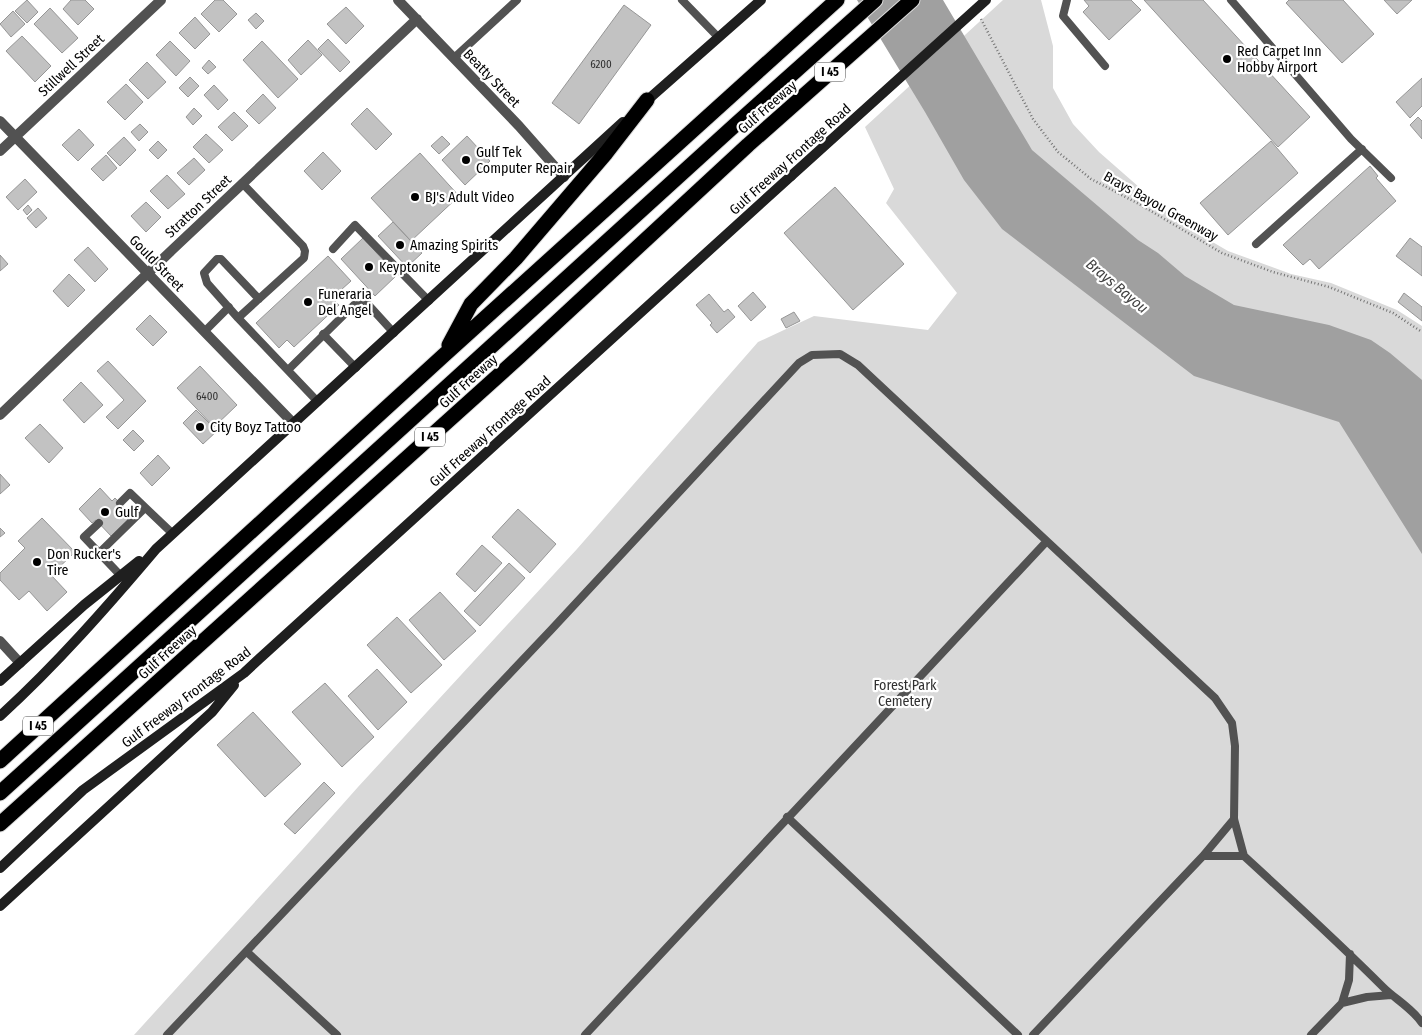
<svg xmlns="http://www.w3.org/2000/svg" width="1422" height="1035" viewBox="0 0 1422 1035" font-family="'Fira Sans Condensed',sans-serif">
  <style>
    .green { fill: #d9d9d9 }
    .water { fill: #a0a0a0 }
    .building { fill: #c2c2c2; stroke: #969696 }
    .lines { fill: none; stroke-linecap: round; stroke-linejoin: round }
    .highway-casing { stroke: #dbdbdb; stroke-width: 17 }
    .path { stroke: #747474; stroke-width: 2.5; stroke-dasharray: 1 2.5; stroke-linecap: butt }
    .lane { stroke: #525252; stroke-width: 8 }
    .street { stroke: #525252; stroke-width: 10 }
    .secondary { stroke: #1f1f1f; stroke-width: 10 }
    .highway { stroke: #000; stroke-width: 15 }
    .secondary-bridge { stroke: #1f1f1f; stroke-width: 10 }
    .poi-dot { fill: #000; stroke: #fff; stroke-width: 2 }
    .labels { text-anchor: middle; stroke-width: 4.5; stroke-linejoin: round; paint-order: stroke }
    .number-label { font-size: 11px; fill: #303030 }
    .shield { fill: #fff; stroke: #4c4c4c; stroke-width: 1 }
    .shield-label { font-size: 12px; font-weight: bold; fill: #000 }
    .poi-label { font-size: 14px; fill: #000; stroke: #fff; text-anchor: start }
    .street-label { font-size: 14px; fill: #000; stroke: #fff }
    .park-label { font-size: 14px; fill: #303030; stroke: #fff }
    .water-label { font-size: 15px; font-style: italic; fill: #414141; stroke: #fff }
  </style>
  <rect width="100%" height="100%" fill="#fff"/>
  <!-- green -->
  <path class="green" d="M 1003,0 L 1041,0 L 1053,46 L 1053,88 L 1073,124 L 1099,152 L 1180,223 L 1228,251 L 1291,274 L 1331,283 L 1397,310 L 1422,326 L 1422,1035 L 134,1035 L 302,850 L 358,787 L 577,549 L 758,342 L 814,316 L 928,330 L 957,293 L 886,203 L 894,189 L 865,127 Z"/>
  <!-- water -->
  <path class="water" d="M 857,0 L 943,0 L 1032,150 L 1138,240 L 1158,253 L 1185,276 L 1234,305 L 1329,325 L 1371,340 L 1390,353 L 1422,380 L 1422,554 L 1339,422 L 1194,376 L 1002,229 L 964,180 L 925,112 Z"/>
  <!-- building -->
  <path class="building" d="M 27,0 L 38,12 L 27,23 L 15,11 Z
    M 71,0 L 85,0 L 94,9 L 78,25 L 63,9 Z
    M 215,0 L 223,0 L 237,14 L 219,32 L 201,14 Z
    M 1084,0 L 1131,0 L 1141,10 L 1109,40 L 1083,12 L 1089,6 Z
    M 1144,0 L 1203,0 L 1310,117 L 1278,147 Z
    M 1289,0 L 1343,0 L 1374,34 L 1342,63 L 1286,3 Z
    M 1384,0 L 1412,0 L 1397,14 Z
    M 624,5 L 651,25 L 579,124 L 552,103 Z
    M 346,7 L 364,26 L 346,44 L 327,24 Z
    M 50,8 L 78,38 L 62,53 L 34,24 Z
    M 13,11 L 25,24 L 11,37 L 0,24 Z
    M 256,13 L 264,21 L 256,29 L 248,20 Z
    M 195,17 L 210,34 L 195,49 L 179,33 Z
    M 22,36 L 51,66 L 35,82 L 6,51 Z
    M 328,39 L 350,62 L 340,72 L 318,49 Z
    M 308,40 L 322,55 L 301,75 L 288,60 Z
    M 170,41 L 190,61 L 176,76 L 156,55 Z
    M 262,41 L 298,79 L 278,98 L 243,60 Z
    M 209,60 L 216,67 L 208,74 L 202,68 Z
    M 147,62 L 166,82 L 148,99 L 129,80 Z
    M 190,77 L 199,86 L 188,97 L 179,88 Z
    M 1422,78 L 1422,106 L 1410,118 L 1396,102 Z
    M 126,84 L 143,102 L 125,120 L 107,102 Z
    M 214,85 L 228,100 L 218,110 L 204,95 Z
    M 263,94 L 276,108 L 259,124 L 246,111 Z
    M 194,108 L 202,116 L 193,125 L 186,117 Z
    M 367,108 L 392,134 L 376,150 L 351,124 Z
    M 234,112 L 248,126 L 232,141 L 218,127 Z
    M 1418,117 L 1422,121 L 1422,139 L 1410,125 Z
    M 140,124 L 148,132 L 139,141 L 131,132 Z
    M 79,129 L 94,145 L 78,161 L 62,145 Z
    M 206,134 L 223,150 L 209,163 L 193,147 Z
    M 442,136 L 450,144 L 439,154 L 431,146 Z
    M 467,136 L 490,161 L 465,185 L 442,160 Z
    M 124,137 L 136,150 L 120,166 L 107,153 Z
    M 158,141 L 167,150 L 158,159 L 149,150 Z
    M 1271,141 L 1298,173 L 1228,235 L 1200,203 Z
    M 323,152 L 341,171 L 322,190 L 304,171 Z
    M 420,153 L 459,196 L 411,241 L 371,198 Z
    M 106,155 L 117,168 L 103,181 L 91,169 Z
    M 194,158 L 205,170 L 189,185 L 177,173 Z
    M 1370,166 L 1378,176 L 1376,178 L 1396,201 L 1319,269 L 1310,259 L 1303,265 L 1283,245 Z
    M 167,175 L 185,194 L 168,209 L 150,191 Z
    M 25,179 L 37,192 L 18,210 L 6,197 Z
    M 835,187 L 904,264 L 853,310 L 784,233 Z
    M 146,202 L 161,217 L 146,232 L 131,216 Z
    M 28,205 L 32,210 L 27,215 L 23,210 Z
    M 38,208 L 47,218 L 36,228 L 27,218 Z
    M 393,222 L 422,253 L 407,267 L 378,236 Z
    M 363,238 L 397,275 L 375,296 L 341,259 Z
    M 1410,238 L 1422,247 L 1422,276 L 1396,256 Z
    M 88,247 L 108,269 L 95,282 L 74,260 Z
    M 0,255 L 8,264 L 0,271 Z
    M 328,256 L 351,281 L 332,298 L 339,305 L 294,347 L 287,340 L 279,348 L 256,323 Z
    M 69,274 L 85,290 L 68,307 L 53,291 Z
    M 753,292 L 766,307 L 751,321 L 738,306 Z
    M 1404,293 L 1422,307 L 1422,321 L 1398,302 Z
    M 709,294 L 724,312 L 728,309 L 735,317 L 717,333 L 710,325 L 712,323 L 696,305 Z
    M 794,312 L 800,321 L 786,328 L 781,319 Z
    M 150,315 L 167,332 L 153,346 L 136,329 Z
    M 108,361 L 146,401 L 118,429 L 106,417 L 124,400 L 97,371 Z
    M 200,366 L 237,405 L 214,427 L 177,388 Z
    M 81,382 L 103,405 L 84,423 L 63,400 Z
    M 196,410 L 217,431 L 203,444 L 183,423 Z
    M 40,424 L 63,448 L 49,463 L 25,438 Z
    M 133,430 L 144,441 L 134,451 L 123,440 Z
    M 158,455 L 170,468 L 152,486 L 140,473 Z
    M 0,474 L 10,485 L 0,494 Z
    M 100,488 L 112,501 L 115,498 L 132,516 L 111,536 L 96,520 L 92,523 L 79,509 Z
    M 518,509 L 556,544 L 530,573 L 492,537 Z
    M 42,518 L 75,552 L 51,575 L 67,592 L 47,611 L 29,591 L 19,600 L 0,580 L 0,573 L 25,548 L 18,541 Z
    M 0,528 L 5,533 L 0,537 Z
    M 482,545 L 502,563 L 475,592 L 456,574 Z
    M 509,563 L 525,578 L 480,626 L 464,611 Z
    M 440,592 L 476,631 L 444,660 L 409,620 Z
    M 397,617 L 442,665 L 411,693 L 367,645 Z
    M 377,669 L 407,702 L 378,730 L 348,696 Z
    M 325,683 L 374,737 L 342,767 L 292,712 Z
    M 253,712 L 301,764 L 265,797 L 217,745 Z
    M 324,782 L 335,793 L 295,834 L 284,824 Z"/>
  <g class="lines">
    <defs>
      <path id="highway" d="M 449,345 L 471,304 L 516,258 L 606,153 L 647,100
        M 0,761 L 443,356 L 837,0
        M 0,793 L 735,125 L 875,0
        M 0,824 L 519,357 L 748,145 L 912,0"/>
    </defs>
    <!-- highway casing -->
    <use href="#highway" class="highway-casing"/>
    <!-- path -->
    <path class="path" d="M 981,19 L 1033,119 L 1058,152 L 1091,179 L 1139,204 L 1222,253 L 1273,272 L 1329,287 L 1393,313 L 1422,332"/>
    <!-- lane -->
    <path class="lane" d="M 682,0 L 718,37
      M 1067,0 L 1063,16 L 1105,66
      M 1231,0 L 1351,139 L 1391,178
      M 454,58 L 517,0
      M 1256,244 L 1362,149
      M 333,249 L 355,225 L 429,301
      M 259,299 L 221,259 L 217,259 L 204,273 L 207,283 L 238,318 L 318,402
      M 238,318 L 304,258 L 305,251 L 303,246 L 242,183
      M 205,331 L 229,307
      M 323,334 L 356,368
      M 288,370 L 360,299 L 364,300 L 394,333
      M 120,503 L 130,493 L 173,534
      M 99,523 L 84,537 L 121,576
      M 99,553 L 145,508
      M 787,817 L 1018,1035
      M 1203,856 L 1234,819
      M 1244,856 C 1291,899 1338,942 1383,987 C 1395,999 1412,1008 1422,1023
      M 247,952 L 337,1035
      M 1342,1003 L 1367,997 L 1391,995
      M 167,1035 L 551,630 L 799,363 L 812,355 L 840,354 L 858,365 L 1215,698 L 1232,723 L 1235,746 L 1234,819 L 1244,856 L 1203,856 L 1033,1035
      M 585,1035 L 1046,542
      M 1311,1035 L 1342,1003 L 1349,980 L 1350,954"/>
    <!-- street -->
    <path class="street" d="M 398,0 L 519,126 L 564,177
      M 0,121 L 294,424
      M 0,151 L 161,0
      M 0,415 L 172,250 L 417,19
      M 0,641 L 20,663"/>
    <!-- secondary -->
    <path class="secondary" d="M 643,104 L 761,0
      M 0,681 L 84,605 L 139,561
      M 0,716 C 56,665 107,607 156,549 L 623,122
      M 0,868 L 83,790 L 244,673 L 259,659 L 791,176
      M 0,906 L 212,712 L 234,685"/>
    <!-- highway -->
    <use href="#highway" class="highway"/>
    <!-- secondary-bridge -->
    <path class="secondary-bridge" d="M 791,176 L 986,0"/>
  </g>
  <!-- markers -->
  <g class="poi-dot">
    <circle cx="1227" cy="59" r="5"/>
    <circle cx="466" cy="160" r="5"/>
    <circle cx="415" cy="197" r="5"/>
    <circle cx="400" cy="245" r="5"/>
    <circle cx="369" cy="267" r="5"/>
    <circle cx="308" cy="302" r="5"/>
    <circle cx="200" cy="427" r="5"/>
    <circle cx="105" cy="512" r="5"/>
    <circle cx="37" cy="562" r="5"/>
  </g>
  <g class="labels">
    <!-- number labels -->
    <g class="number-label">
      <text x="601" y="68">6200</text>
      <text x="207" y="400">6400</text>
    </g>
    <!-- shield labels -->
    <g class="shield">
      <rect x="815" y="62.5" width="30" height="19" rx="4"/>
      <rect x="415" y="427.5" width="30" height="19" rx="4"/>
      <rect x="23" y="716.5" width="30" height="19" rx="4"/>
    </g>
    <g class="shield-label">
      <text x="830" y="76">I 45</text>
      <text x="430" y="441">I 45</text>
      <text x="38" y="730">I 45</text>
    </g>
    <!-- poi labels -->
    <g class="poi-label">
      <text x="1237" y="56">Red Carpet Inn<tspan x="1237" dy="16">Hobby Airport</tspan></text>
      <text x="476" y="157">Gulf Tek<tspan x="476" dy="16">Computer Repair</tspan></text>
      <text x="425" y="202">BJ's Adult Video</text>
      <text x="410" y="250">Amazing Spirits</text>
      <text x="379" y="272">Keyptonite</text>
      <text x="318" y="299">Funeraria<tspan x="318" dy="16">Del Angel</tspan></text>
      <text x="210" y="432">City Boyz Tattoo</text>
      <text x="115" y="517">Gulf</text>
      <text x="47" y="559">Don Rucker's<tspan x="47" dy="16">Tire</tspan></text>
    </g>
    <!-- street labels -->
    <g class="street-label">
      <text transform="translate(71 65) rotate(-43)" y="5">Stillwell Street</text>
      <text transform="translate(492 78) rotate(46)" y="5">Beatty Street</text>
      <text transform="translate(767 107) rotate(-41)" y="5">Gulf Freeway</text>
      <text transform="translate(790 159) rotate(-42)" y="5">Gulf Freeway Frontage Road</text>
      <text transform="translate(198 206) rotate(-43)" y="5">Stratton Street</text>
      <text transform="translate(1161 206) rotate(29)" y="5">Brays Bayou Greenway</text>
      <text transform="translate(157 263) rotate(46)" y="5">Gould Street</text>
      <text transform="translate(468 381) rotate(-42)" y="5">Gulf Freeway</text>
      <text transform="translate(490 431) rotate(-42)" y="5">Gulf Freeway Frontage Road</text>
      <text transform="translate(167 652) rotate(-42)" y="5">Gulf Freeway</text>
      <text transform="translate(186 697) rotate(-37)" y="5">Gulf Freeway Frontage Road</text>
    </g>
    <!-- park labels -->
    <g class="park-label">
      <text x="905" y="690">Forest Park<tspan x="905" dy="16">Cemetery</tspan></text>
    </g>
    <!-- water labels -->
    <g class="water-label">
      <text transform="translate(1117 286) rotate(40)" y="5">Brays Bayou</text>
    </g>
  </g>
</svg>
